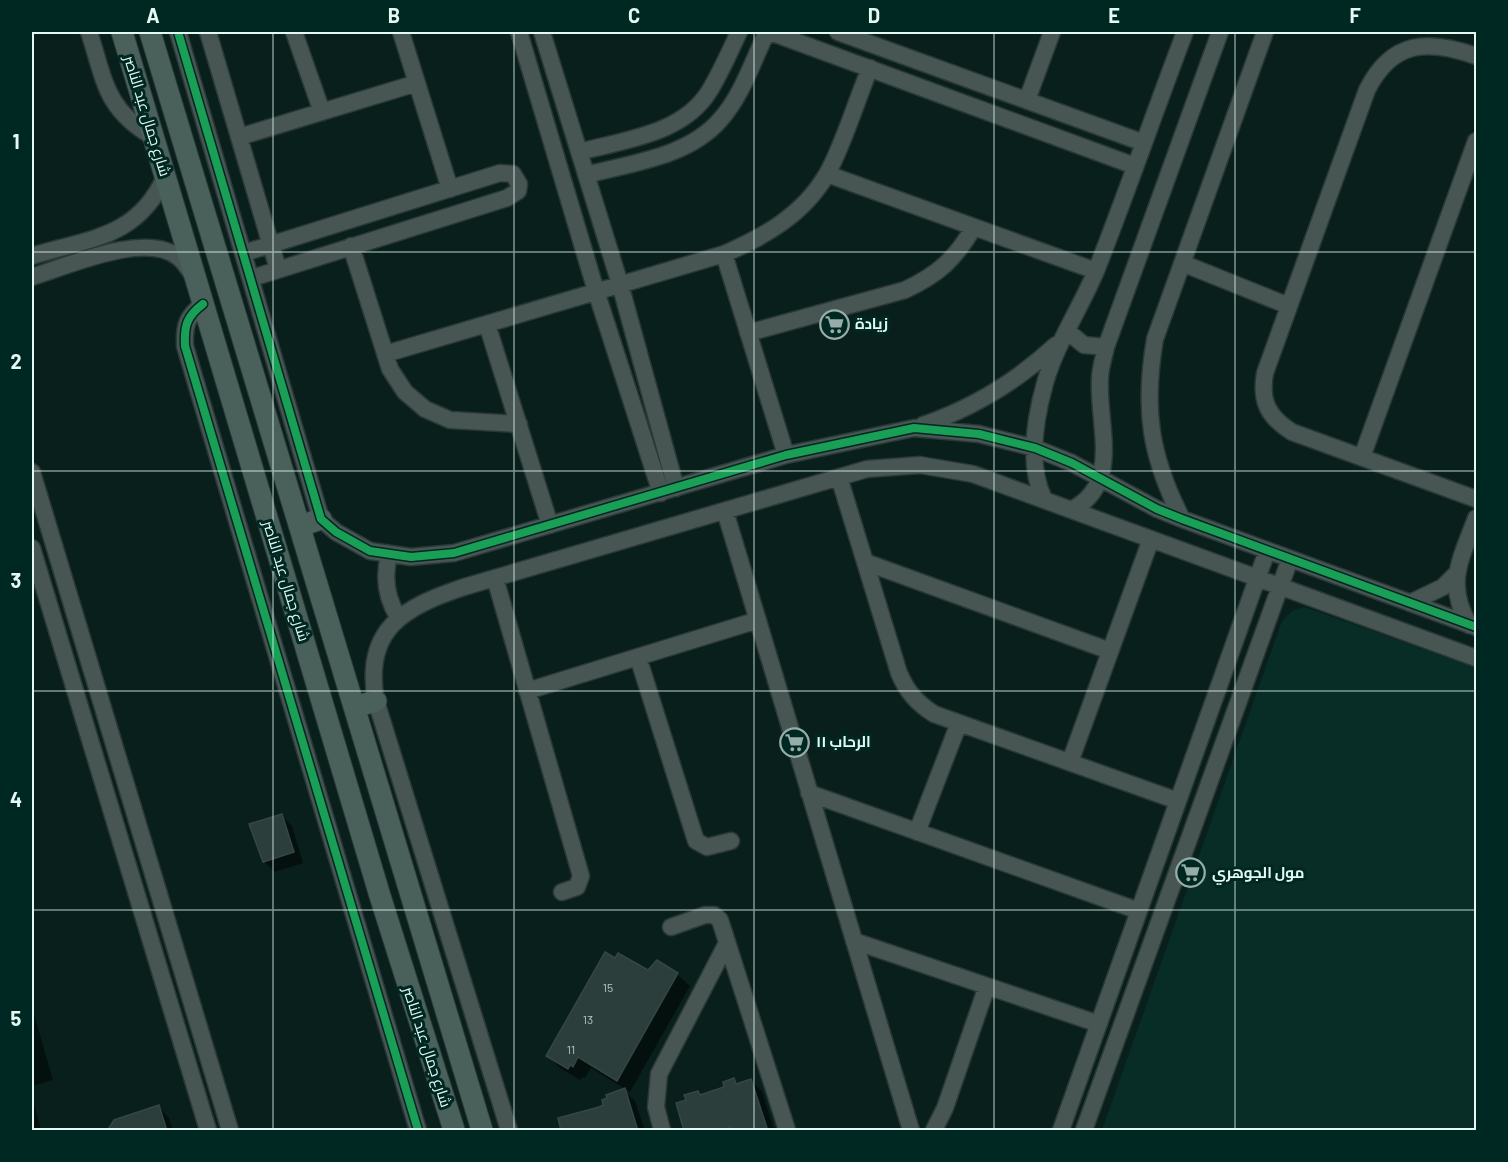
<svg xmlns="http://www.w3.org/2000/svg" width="1508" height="1162" viewBox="0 0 1508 1162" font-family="Barlow,Cairo,sans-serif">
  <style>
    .built { fill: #082c26 }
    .shadow { fill: #0007 }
    .building { fill: #2c3e3c; stroke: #354645; stroke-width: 1.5 }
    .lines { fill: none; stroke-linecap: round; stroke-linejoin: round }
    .minor-casing { stroke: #2a3836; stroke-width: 19 }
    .major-casing { stroke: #2a3836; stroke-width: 23 }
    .minor { stroke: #475653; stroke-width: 16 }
    .major { stroke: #4a605a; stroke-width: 21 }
    .cycleway-casing { stroke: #002822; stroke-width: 11 }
    .cycleway { stroke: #1a9f57; stroke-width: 8 }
    .grid { fill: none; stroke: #e4f9f4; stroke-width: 1.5; stroke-opacity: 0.55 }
    .labels { text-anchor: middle; stroke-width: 6; stroke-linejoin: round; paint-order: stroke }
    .number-label { font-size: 12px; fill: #b6cac6 }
    .street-label { font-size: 15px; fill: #e4f9f4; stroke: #002822 }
    .poi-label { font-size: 15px; font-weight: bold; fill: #e4f9f4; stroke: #002822; text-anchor: start }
    .neatline { fill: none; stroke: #e4f9f4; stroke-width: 2 }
    .grid-label { font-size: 20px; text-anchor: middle; font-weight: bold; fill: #e4f9f4 }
  </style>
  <rect width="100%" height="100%" fill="#091f1c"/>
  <!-- built -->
  <path class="built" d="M 1305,607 L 1476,668 L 1476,1130 L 1102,1130 L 1282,621 L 1292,611 Z"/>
  <!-- shadow -->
  <path class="shadow" d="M 282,816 L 292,826 L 303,863 L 274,872 L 264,861 Z
    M 616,960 L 648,972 L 677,974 L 690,986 L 630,1092 L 591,1068 L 585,1078 L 582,1077 L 580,1080 L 560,1068 L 548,1056 Z
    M 32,1007 L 53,1080 L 32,1086 Z
    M 734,1080 L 738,1085 L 751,1081 L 762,1091 L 774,1130 L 685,1130 L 688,1101 L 698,1093 L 701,1096 L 726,1088 Z
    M 624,1090 L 635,1101 L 645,1130 L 563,1130 Z
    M 32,1096 L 41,1130 L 32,1130 Z
    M 159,1107 L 169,1118 L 173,1130 L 108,1130 Z"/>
  <!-- building -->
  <path class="building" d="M 282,814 L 294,852 L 263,862 L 249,824 Z
    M 605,952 L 615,958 L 618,953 L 648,970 L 657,960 L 678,973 L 617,1081 L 578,1057 L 573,1067 L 570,1065 L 568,1069 L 546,1056 Z
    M 734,1078 L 736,1084 L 751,1079 L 768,1131 L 731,1131 L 730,1127 L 719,1131 L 684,1131 L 676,1103 L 686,1100 L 684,1095 L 698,1091 L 700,1095 L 724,1087 L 723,1082 Z
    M 625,1088 L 638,1131 L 561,1131 L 558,1118 L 599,1107 L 603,1105 L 602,1100 L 607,1098 L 606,1095 Z
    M 159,1105 L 167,1131 L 107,1131 L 114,1120 Z"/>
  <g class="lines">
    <defs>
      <path id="minor" d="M 89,32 C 105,81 105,109 153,137
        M 178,32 L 321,519 L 336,532 L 370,551 L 411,557 L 454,553 L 786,455 L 914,428 L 979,434 L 1035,448 L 1072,463 L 1157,509 L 1182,519 L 1476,627
        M 208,32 L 278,269
        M 294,32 L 322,112
        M 401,32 L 450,189
        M 519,32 L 596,291 L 661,493
        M 542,32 L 620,284 L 676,488
        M 770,32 L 1135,166
        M 838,32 L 1144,143
        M 1476,56 C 1428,39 1392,40 1367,90 L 1265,373 C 1260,401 1268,417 1292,432 L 1476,499
        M 1027,100 L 1052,32
        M 239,137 L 417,83
        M 579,152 C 624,140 684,134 710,90 C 721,72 730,51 739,32
        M 827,174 L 1096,271
        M 586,175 C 631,163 688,157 720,120 C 742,96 753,60 767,32
        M 351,246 L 390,369 L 405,392 L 425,409 L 450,420 L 519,424
        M 244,253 L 500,173 L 513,174 L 519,184 L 518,191 L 507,198 L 252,278
        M 724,254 L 786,455
        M 32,256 C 90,238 137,238 165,177
        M 1182,263 L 1289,306
        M 32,277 C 68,266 145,231 178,257 C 184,261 188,269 193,275
        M 203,304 C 187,316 184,325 185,346 L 418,1130
        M 487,324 L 550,525
        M 1067,331 L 1084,345 L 1106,347
        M 748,333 L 905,290 C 939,274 955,259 974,227
        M 385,354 L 724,254 C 764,237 804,214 827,174 C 843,146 857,99 870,68
        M 923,425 C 973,408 1017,381 1056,345
        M 1362,457 L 1476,141
        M 32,472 L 230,1130
        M 839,477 L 899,673 C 907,692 917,703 934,714 L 1178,801
        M 1044,499 C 1027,465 1035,419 1045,383 C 1056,344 1080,309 1096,271 C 1127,192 1155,111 1185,32
        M 1071,510 C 1123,484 1097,424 1100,379 C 1100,368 1104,357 1106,347 L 1220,32
        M 725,511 L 911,1130
        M 1182,519 C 1150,456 1143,409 1155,339 L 1265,32
        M 32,548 L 208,1130
        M 389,556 C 383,578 386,597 398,617
        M 865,562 L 1110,651
        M 495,578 L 581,876 L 577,887 L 562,892
        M 1410,603 L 1443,587 L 1456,574
        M 1469,625 C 1445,583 1461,559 1476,518
        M 638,657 L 696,841 L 707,847 L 731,841
        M 527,691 L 758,620
        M 1070,762 L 1151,539
        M 809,793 L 1139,911
        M 917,832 L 959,723
        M 671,927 L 705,915 L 714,915 L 720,920 L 787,1130
        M 854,941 L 1099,1024
        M 509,1130 L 376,701 C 363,629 404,607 464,587 L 867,469 L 920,465 L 973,474 L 1476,658
        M 662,1130 L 656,1107 L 659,1074 L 727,943
        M 934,1130 L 945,1108 L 987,986
        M 1061,1130 L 1267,551
        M 1084,1130 L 1290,559"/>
      <path id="major" d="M 122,32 L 380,896 L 454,1130
        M 150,32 L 482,1130
        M 300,526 L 321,519
        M 354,707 L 376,701"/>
    </defs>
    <!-- minor casing -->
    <use href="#minor" class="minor-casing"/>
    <!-- major casing -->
    <use href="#major" class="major-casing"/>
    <!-- minor -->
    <use href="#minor" class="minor"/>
    <!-- major -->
    <use href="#major" class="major"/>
    <defs>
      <path id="cycleway" d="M 178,32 L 321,519 L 336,532 L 370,551 L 411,557 L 454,553 L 786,455 L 914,428 L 979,434 L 1035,448 L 1072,463 L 1157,509 L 1182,519 L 1476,627
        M 203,304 C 187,316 184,325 185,346 L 418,1130"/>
    </defs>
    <!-- cycleway casing -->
    <use href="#cycleway" class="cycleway-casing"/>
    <!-- cycleway -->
    <use href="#cycleway" class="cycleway"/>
  </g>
  <!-- grid -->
  <path class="grid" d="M 273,32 L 273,1130M 514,32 L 514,1130M 754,32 L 754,1130M 994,32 L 994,1130M 1235,32 L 1235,1130M 32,252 L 1476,252M 32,471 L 1476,471M 32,691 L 1476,691M 32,910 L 1476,910"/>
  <!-- icons -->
  <defs>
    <symbol id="supermarket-ring" viewBox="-11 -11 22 22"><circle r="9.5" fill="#002822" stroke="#97ada8" stroke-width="1.5"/><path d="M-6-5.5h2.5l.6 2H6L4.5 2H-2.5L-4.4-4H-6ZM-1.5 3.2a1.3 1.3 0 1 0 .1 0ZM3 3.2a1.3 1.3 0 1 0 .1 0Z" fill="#97ada8"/></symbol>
  </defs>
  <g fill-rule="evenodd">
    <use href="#supermarket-ring" x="818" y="308" width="33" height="33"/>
    <use href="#supermarket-ring" x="778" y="726" width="33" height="33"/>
    <use href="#supermarket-ring" x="1174" y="856" width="33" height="33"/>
  </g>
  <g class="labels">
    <!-- number labels -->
    <g class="number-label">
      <text x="608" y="992">15</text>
      <text x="588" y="1024">13</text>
      <text x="571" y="1054">11</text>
    </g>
    <!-- street labels -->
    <g class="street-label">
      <text transform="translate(147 116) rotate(73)" y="5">شارع جمال عبد الناصر</text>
      <text transform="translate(286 581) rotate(73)" y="5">شارع جمال عبد الناصر</text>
      <text transform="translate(427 1047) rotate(72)" y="5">شارع جمال عبد الناصر</text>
    </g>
    <!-- poi labels -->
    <g class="poi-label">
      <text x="855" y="329">زيادة</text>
      <text x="816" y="747">الرحاب ١١</text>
      <text x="1212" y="878">مول الجوهري</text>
    </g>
  </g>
  <!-- border -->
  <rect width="1508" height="1162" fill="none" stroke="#002822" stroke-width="66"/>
  <rect x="33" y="33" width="1442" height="1096" class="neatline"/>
  <g class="grid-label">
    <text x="153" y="23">A</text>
    <text x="394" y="23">B</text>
    <text x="634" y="23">C</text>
    <text x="874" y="23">D</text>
    <text x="1114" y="23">E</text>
    <text x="1355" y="23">F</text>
    <text x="16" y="149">1</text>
    <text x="16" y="369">2</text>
    <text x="16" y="588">3</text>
    <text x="16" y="807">4</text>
    <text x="16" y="1026">5</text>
  </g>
</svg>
